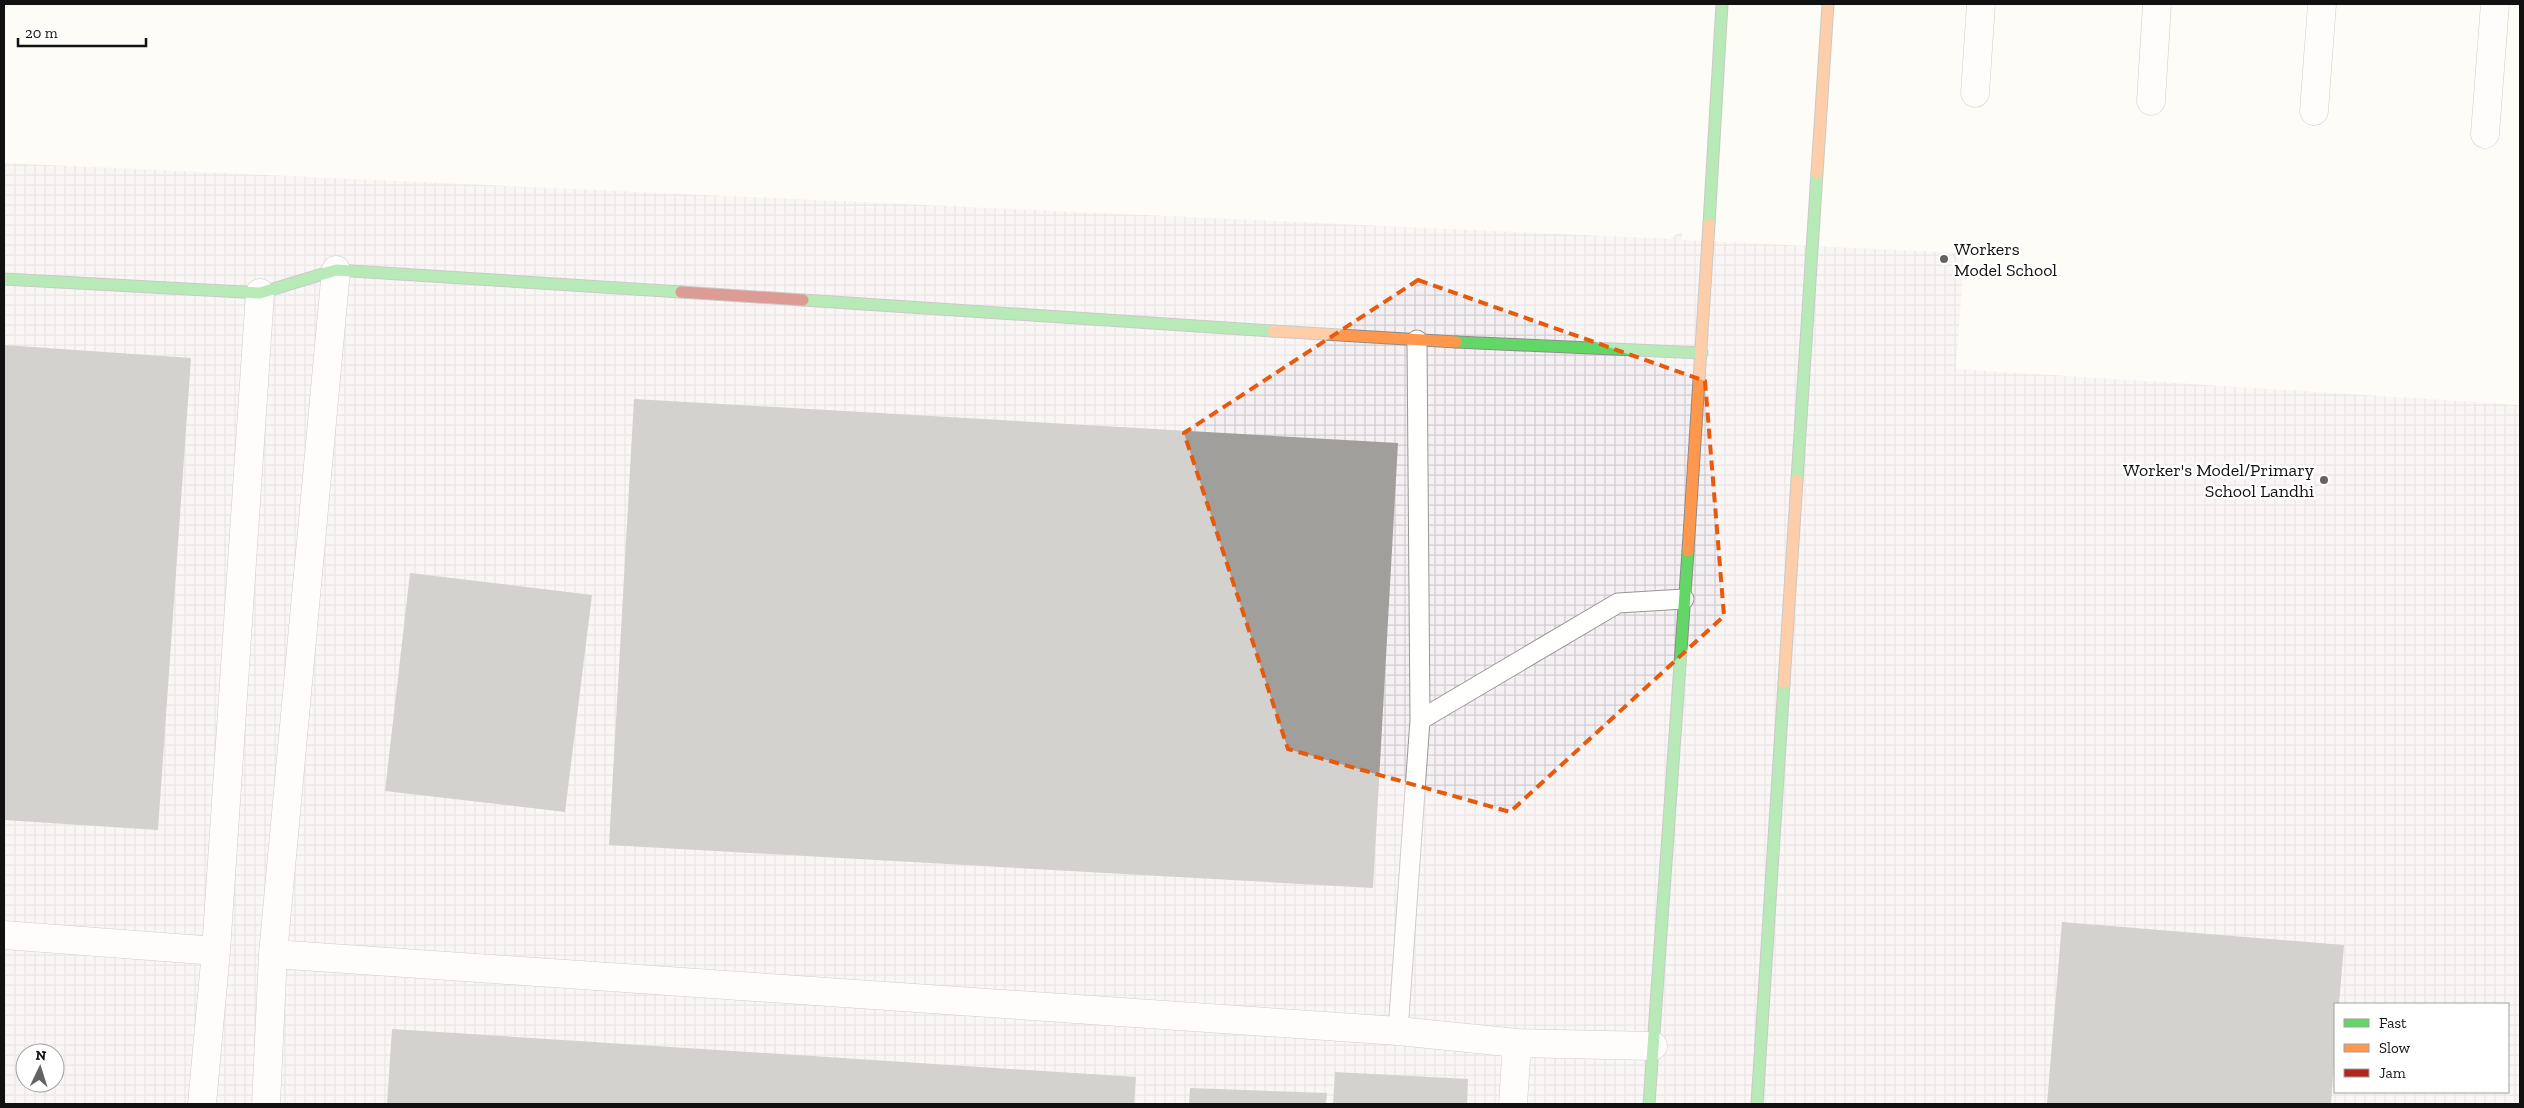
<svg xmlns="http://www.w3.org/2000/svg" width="2524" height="1108" viewBox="0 0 2524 1108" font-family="'Zilla Slab',serif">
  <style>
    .industrial { fill: url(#industrial-grid); fill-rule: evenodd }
    .building { fill: #a19f9c }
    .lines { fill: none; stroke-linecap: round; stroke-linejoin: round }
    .lane-casing { stroke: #979795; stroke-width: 21 }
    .street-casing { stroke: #979795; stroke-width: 29 }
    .fast-casing { stroke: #8e8d8b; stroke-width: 13 }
    .slow-casing { stroke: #8e8d8b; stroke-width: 13 }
    .jam-casing { stroke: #8e8d8b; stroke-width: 13 }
    .lane { stroke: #fffffe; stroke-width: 19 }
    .street { stroke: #fffffe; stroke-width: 28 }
    .fast { stroke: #63d668; stroke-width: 11 }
    .slow { stroke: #ff974d; stroke-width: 11 }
    .jam { stroke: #b3261e; stroke-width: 11 }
    .marked { fill: none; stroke: #e8590c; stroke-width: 4; stroke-dasharray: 10 6; stroke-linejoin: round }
    .poi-dot { fill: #646362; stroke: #fff; stroke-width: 2 }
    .labels { text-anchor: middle; stroke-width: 5; stroke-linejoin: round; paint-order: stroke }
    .poi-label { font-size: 18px; fill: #111; stroke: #fff; text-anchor: start }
  </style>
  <defs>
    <pattern id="industrial-grid" width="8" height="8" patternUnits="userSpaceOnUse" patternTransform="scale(1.25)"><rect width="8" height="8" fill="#f5f0f3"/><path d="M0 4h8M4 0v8" fill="none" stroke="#d1cdcf"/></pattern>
  </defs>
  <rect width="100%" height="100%" fill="#fdfcf7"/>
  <!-- industrial -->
  <path class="industrial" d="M 4,163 L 1670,239 L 1682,230 L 1682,240 L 1964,253 L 1956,369 L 2520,405 L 2520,1104 L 4,1104 ZM 2335,1004 L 2508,1004 L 2508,1092 L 2335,1092 ZM 25,1053 L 55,1053 L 55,1083 L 25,1083 Z"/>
  <!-- building -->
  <path class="building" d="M 4,345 L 191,358 L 158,830 L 4,820 Z
    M 634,399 L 1398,443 L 1373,888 L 609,845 Z
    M 410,573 L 592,595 L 565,812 L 385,791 Z
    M 2062,922 L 2344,945 L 2339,1004 L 2335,1004 L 2335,1051 L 2331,1104 L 2047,1104 Z
    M 392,1029 L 1136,1077 L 1134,1104 L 387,1104 Z
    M 1335,1072 L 1468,1079 L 1467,1104 L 1333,1104 Z
    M 1190,1088 L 1327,1093 L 1326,1104 L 1189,1104 Z"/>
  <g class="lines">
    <defs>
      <path id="lane" d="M 1420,720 L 1618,603 L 1684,599
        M 1398,1031 L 1420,720 L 1417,340"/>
      <path id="street" d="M 1975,93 L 1981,4
        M 2151,101 L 2157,4
        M 2314,111 L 2322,4
        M 2485,134 L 2495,4
        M 4,935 L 216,951
        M 273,954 L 1398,1031 L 1517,1043 L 1653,1046
        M 202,1104 L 216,951 L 260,293
        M 266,1104 L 273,954 L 336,270
        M 1513,1104 L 1517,1043"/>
      <path id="fast" d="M 1709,224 L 1722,4
        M 4,279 L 260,293 L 336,270 L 681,292
        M 803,300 L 1273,331
        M 1456,342 L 1702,353
        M 1797,480 L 1817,173
        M 1649,1104 L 1688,551
        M 1757,1104 L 1784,683"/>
      <path id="slow" d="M 1817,173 L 1828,4
        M 1273,331 L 1456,342
        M 1688,551 L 1709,224
        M 1784,683 L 1797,480"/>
      <path id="jam" d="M 681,292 L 803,300"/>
    </defs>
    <!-- lane casing -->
    <use href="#lane" class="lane-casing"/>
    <!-- street casing -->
    <use href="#street" class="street-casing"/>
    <!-- fast casing -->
    <use href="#fast" class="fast-casing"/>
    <!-- slow casing -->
    <use href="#slow" class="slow-casing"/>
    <!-- jam casing -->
    <use href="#jam" class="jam-casing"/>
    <!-- lane -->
    <use href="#lane" class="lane"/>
    <!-- street -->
    <use href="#street" class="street"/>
    <!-- fast -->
    <use href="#fast" class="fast"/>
    <!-- slow -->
    <use href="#slow" class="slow"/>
    <!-- jam -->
    <use href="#jam" class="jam"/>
  </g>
  <!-- marked area -->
  <path d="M0 0H2524V1108H0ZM 1418,280 L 1705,381 L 1724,616 L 1510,812 L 1288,749 L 1184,433 Z" fill="#fdfcf7" fill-opacity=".55" fill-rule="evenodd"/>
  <path class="marked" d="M 1418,280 L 1705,381 L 1724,616 L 1510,812 L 1288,749 L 1184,433 Z"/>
  <!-- markers -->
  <g class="poi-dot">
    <circle cx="1944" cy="259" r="5"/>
    <circle cx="2324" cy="480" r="5"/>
  </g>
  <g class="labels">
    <!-- poi labels -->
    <g class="poi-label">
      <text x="1954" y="255">Workers<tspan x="1954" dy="21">Model School</tspan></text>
      <text x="2314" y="476" text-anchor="end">Worker's Model/Primary<tspan x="2314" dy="21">School Landhi</tspan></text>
    </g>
  </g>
  <!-- border -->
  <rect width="2524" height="1108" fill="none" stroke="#111111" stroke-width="10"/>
  <!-- legend -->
  <rect x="2334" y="1003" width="175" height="90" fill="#ffffff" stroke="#a0a0a0"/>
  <rect x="2344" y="1019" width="25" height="8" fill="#63d668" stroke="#a0a0a0"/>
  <text x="2379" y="1028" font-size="15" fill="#111111">Fast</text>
  <rect x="2344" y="1044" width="25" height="8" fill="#ff974d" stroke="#a0a0a0"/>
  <text x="2379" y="1053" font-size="15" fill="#111111">Slow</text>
  <rect x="2344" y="1069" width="25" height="8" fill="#b3261e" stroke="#a0a0a0"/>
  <text x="2379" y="1078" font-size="15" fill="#111111">Jam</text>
  <!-- north arrow -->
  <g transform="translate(40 1068) rotate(4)"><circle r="24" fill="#ffffff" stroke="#a0a0a0"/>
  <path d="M0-4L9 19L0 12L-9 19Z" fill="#646362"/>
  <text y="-8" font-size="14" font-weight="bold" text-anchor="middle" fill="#111111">N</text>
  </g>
  <!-- scale -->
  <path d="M18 38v8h128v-8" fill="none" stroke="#111111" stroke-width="2.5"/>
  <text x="25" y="38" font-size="15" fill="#111111" stroke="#ffffff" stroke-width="4" paint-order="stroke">20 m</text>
</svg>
